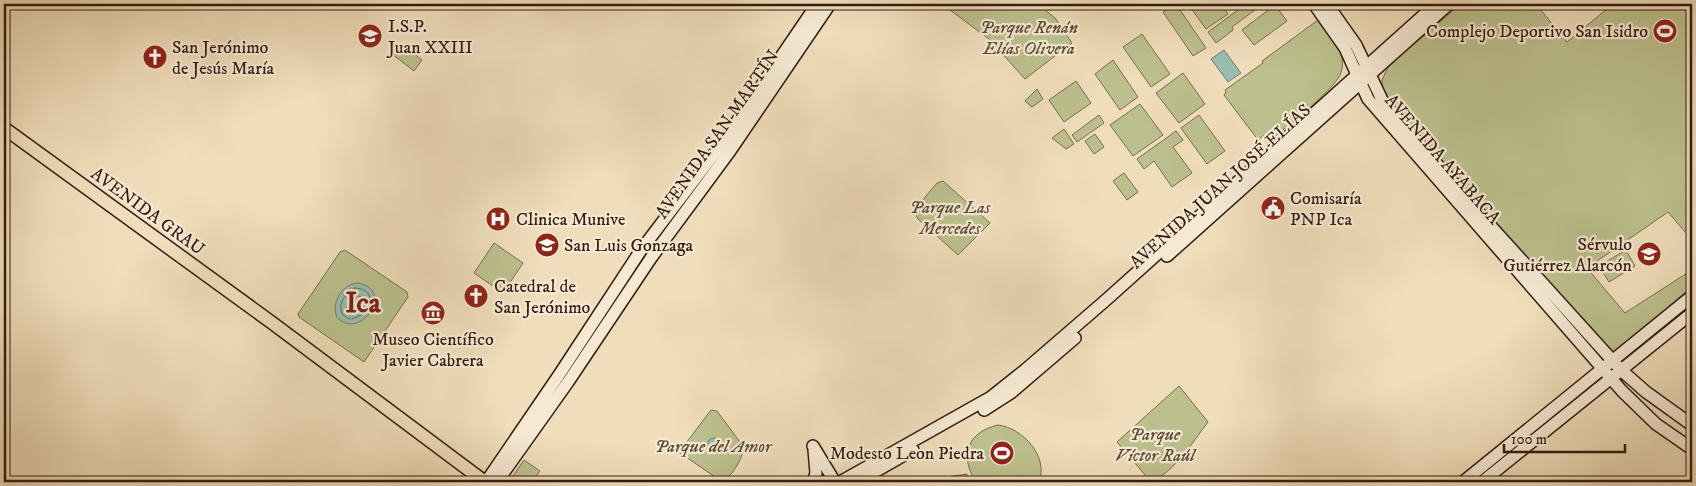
<svg xmlns="http://www.w3.org/2000/svg" width="1696" height="486" viewBox="0 0 1696 486" font-family="'IM FELL DW Pica',serif">
  <style>
    .green { fill: #bcc08e; stroke: #786e4e }
    .water { fill: #9abcae; stroke: #717c6e }
    .lines { fill: none; stroke-linecap: round; stroke-linejoin: round }
    .shore { stroke: #666c5e; stroke-width: 1 }
    .secondary-casing { stroke: #331c0f; stroke-width: 14 }
    .primary-casing { stroke: #331c0f; stroke-width: 15 }
    .secondary { stroke: #f5e9d3; stroke-width: 11 }
    .primary { stroke: #f0ddbb; stroke-width: 12 }
    .labels { text-anchor: middle; stroke-width: 4.5; stroke-linejoin: round; paint-order: stroke }
    .poi-label { font-size: 18px; fill: #331c0f; stroke: #f5e9d3; text-anchor: start }
    .park-label { font-size: 18px; font-style: italic; fill: #5c4d35; stroke: #f5e9d3 }
    .street-label { font-size: 18px; fill: #331c0f; stroke: #f5e9d3 }
    .town-label { font-size: 28px; font-weight: bold; fill: #7a1f14; stroke: #f5e9d3 }
  </style>
  <rect width="100%" height="100%" fill="#f0ddbb"/>
  <filter id="stains"><feTurbulence type="fractalNoise" baseFrequency=".004" numOctaves="4"/><feColorMatrix values="0 0 0 0 .2 0 0 0 0 .09 0 0 0 0 .02 0 0 0 .5 -.17"/></filter>
  <radialGradient id="worn" r=".72"><stop offset=".6" stop-color="#630" stop-opacity="0"/><stop offset="1" stop-color="#630" stop-opacity=".3"/></radialGradient>
  <!-- green -->
  <path class="green" d="M 942,4 L 1038,4 L 1055,18 L 1072,43 L 1025,79 L 989,39 Z
    M 1176,4 L 1206,48 L 1193,56 L 1163,12 Z
    M 1188,4 L 1221,4 L 1228,14 L 1206,29 Z
    M 1239,4 L 1263,4 L 1232,27 L 1233,30 L 1216,43 L 1208,32 L 1242,7 Z
    M 1461,4 L 1536,4 L 1567,42 L 1613,4 L 1692,4 L 1692,240 L 1668,212 L 1587,268 L 1625,313 L 1692,270 L 1692,286 L 1619,351 L 1614,353 L 1607,351 L 1384,99 L 1382,80 L 1389,65 Z
    M 1275,5 L 1287,21 L 1254,45 L 1242,30 Z
    M 1318,20 L 1341,53 C 1343,60 1343,69 1340,75 C 1330,94 1286,127 1268,142 L 1264,135 L 1258,140 L 1224,95 L 1226,92 L 1225,90 L 1263,63 L 1262,61 Z
    M 1142,34 L 1170,74 L 1151,87 L 1123,47 Z
    M 401,43 L 422,60 L 414,71 L 392,54 Z
    M 1113,60 L 1138,97 L 1120,110 L 1095,74 Z
    M 1183,73 L 1205,104 L 1179,123 L 1156,93 Z
    M 1076,81 L 1091,103 L 1064,122 L 1049,100 Z
    M 1037,89 L 1043,99 L 1032,107 L 1025,101 Z
    M 1140,104 L 1163,135 L 1133,156 L 1110,125 Z
    M 1099,115 L 1104,123 L 1077,142 L 1072,135 Z
    M 1199,115 L 1225,151 L 1207,164 L 1181,128 Z
    M 1064,129 L 1074,144 L 1066,149 L 1052,138 Z
    M 1176,131 L 1183,140 L 1173,147 L 1192,173 L 1172,187 L 1154,161 L 1144,169 L 1137,159 Z
    M 1095,134 L 1104,147 L 1094,154 L 1085,141 Z
    M 1124,173 L 1138,192 L 1127,200 L 1113,181 Z
    M 943,181 L 990,223 L 958,255 L 918,219 L 915,213 L 916,208 L 937,183 Z
    M 494,243 L 523,263 L 503,293 L 474,273 Z
    M 345,250 L 407,292 L 408,297 L 364,362 L 299,317 L 298,314 L 340,252 Z
    M 1626,250 L 1635,266 L 1609,282 L 1599,266 Z
    M 1179,386 L 1208,422 C 1192,443 1175,471 1151,482 L 1117,442 Z
    M 711,410 L 717,411 L 740,442 C 741,447 743,451 742,455 C 739,464 729,480 721,481 L 680,453 L 680,451 Z
    M 998,425 C 1023,428 1049,457 1039,482 L 976,482 C 959,456 967,432 998,425 Z
    M 524,460 L 540,471 L 532,482 L 510,482 L 510,480 Z
    M 967,474 L 968,482 L 933,482 L 932,479 Z"/>
  <!-- water -->
  <path class="water" d="M 1224,50 L 1241,73 L 1228,82 L 1211,59 Z
    M 357,283 C 397,288 360,343 337,317 C 331,303 341,285 357,283 Z
    M707 445a7 7 0 1 1 14 0a7 7 0 1 1-14 0Z"/>
  <g class="lines">
    <!-- shore -->
    <path class="shore" d="M 355,288 C 381,289 369,318 349,319 L 342,314 C 338,304 345,292 355,288 Z
      M 355,295 L 362,297 L 363,303 L 353,312 L 349,313 L 347,310 C 346,305 350,297 355,295 Z"/>
    <defs>
      <path id="secondary" d="M 1314,4 L 1345,48 L 1368,99 L 1622,391 L 1656,424 L 1692,449
        M 1327,4 L 1356,45 L 1383,102 L 1488,223 L 1621,370 L 1646,392 L 1692,425
        M 1167,256 L 1449,4
        M 984,410 L 1012,392 L 1075,338
        M 813,446 L 835,482
        M 486,482 L 559,375 L 641,250 L 721,145 L 817,4
        M 497,482 L 568,382 L 651,258 L 730,151 L 830,4
        M 813,482 L 816,473 L 814,450
        M 840,482 L 991,397 L 1025,370 L 1106,300 L 1436,4
        M 857,482 L 913,450
        M 1463,482 L 1692,296
        M 1482,482 L 1692,313"/>
      <path id="primary" d="M 4,128 L 271,322 L 485,482"/>
    </defs>
    <!-- secondary casing -->
    <use href="#secondary" class="secondary-casing"/>
    <!-- primary casing -->
    <use href="#primary" class="primary-casing"/>
    <!-- secondary -->
    <use href="#secondary" class="secondary"/>
    <!-- primary -->
    <use href="#primary" class="primary"/>
  </g>
  <!-- icons -->
  <defs>
    <symbol id="stadium-disc" viewBox="-11 -11 22 22"><circle r="9.5" fill="#8f2418" stroke="#f5e9d3"/><path d="M0-5a6.5 5 0 1 0 0 10a6.5 5 0 1 0 0-10ZM-3.5-1.8h7v3.6h-7Z" fill="#fff"/></symbol>
    <symbol id="university-disc" viewBox="-11 -11 22 22"><circle r="9.5" fill="#8f2418" stroke="#f5e9d3"/><path d="M0-5L7-2L0 1L-7-2ZM-4 1L0 2.5L4 1V4Q0 6-4 4Z" fill="#fff"/></symbol>
    <symbol id="church-disc" viewBox="-11 -11 22 22"><circle r="9.5" fill="#8f2418" stroke="#f5e9d3"/><path d="M-1.2-6h2.4v3.5h3.3v2.4h-3.3V6h-2.4V-.1h-3.3v-2.4h3.3Z" fill="#fff"/></symbol>
    <symbol id="civic-disc" viewBox="-11 -11 22 22"><circle r="9.5" fill="#8f2418" stroke="#f5e9d3"/><path d="M-.6-6.5H3V-4.5H.6V-3L4-1V1h2V6H-6V1h2V-1L-.6-3ZM-1.2 2.5V6h2.4V2.5Z" fill="#fff"/></symbol>
    <symbol id="hospital-disc" viewBox="-11 -11 22 22"><circle r="9.5" fill="#8f2418" stroke="#f5e9d3"/><path d="M-5-5h3v3.5h4V-5h3V5h-3V1.5h-4V5h-3Z" fill="#fff"/></symbol>
    <symbol id="museum-disc" viewBox="-11 -11 22 22"><circle r="9.5" fill="#8f2418" stroke="#f5e9d3"/><path d="M0-6L6-3V-2H-6V-3ZM-5-1h2V3h-2ZM-1-1h2V3h-2ZM3-1h2V3H3ZM-6 4H6V6H-6Z" fill="#fff"/></symbol>
  </defs>
  <g fill-rule="evenodd">
    <use href="#stadium-disc" x="1651" y="17" width="28" height="28"/>
    <use href="#university-disc" x="356" y="22" width="28" height="28"/>
    <use href="#church-disc" x="141" y="43" width="28" height="28"/>
    <use href="#civic-disc" x="1259" y="194" width="28" height="28"/>
    <use href="#hospital-disc" x="484" y="205" width="28" height="28"/>
    <use href="#university-disc" x="533" y="231" width="28" height="28"/>
    <use href="#university-disc" x="1635" y="240" width="28" height="28"/>
    <use href="#church-disc" x="462" y="282" width="28" height="28"/>
    <use href="#museum-disc" x="419" y="299" width="28" height="28"/>
    <use href="#stadium-disc" x="988" y="439" width="28" height="28"/>
  </g>
  <g class="labels">
    <!-- poi labels -->
    <g class="poi-label">
      <text x="388" y="32">I.S.P.<tspan x="388" dy="21">Juan XXIII</tspan></text>
      <text x="1648" y="37" text-anchor="end">Complejo Deportivo San Isidro</text>
      <text x="172" y="53">San Jerónimo<tspan x="172" dy="21">de Jesús María</tspan></text>
      <text x="1290" y="204">Comisaría<tspan x="1290" dy="21">PNP Ica</tspan></text>
      <text x="516" y="225">Clinica Munive</text>
      <text x="1632" y="250" text-anchor="end">Sérvulo<tspan x="1632" dy="21">Gutiérrez Alarcón</tspan></text>
      <text x="564" y="251">San Luis Gonzaga</text>
      <text x="494" y="292">Catedral de<tspan x="494" dy="21">San Jerónimo</tspan></text>
      <text x="433" y="345" text-anchor="middle">Museo Científico<tspan x="433" dy="21">Javier Cabrera</tspan></text>
      <text x="984" y="459" text-anchor="end">Modesto Leon Piedra</text>
    </g>
    <!-- park labels -->
    <g class="park-label">
      <text x="1029" y="33">Parque Renán<tspan x="1029" dy="21">Elías Olivera</tspan></text>
      <text x="950" y="213">Parque Las<tspan x="950" dy="21">Mercedes</tspan></text>
      <text x="1155" y="440">Parque<tspan x="1155" dy="21">Víctor Raúl</tspan></text>
      <text x="713" y="452">Parque del Amor</text>
    </g>
    <!-- street labels -->
    <g class="street-label">
      <text transform="translate(717 134) rotate(-55)" y="6">AVENIDA SAN MARTÍN</text>
      <text transform="translate(1443 159) rotate(49)" y="6">AVENIDA AYABACA</text>
      <text transform="translate(1220 186) rotate(-42)" y="6">AVENIDA JUAN JOSÉ ELÍAS</text>
      <text transform="translate(148 211) rotate(36)" y="6">AVENIDA GRAU</text>
    </g>
    <!-- town labels -->
    <g class="town-label">
      <text x="363" y="312">Ica</text>
    </g>
  </g>
  <!-- margin -->
  <rect width="1696" height="486" fill="none" stroke="#f0ddbb" stroke-width="20"/>
  <rect x="5" y="5" width="1686" height="476" fill="none" stroke="#331c0f" stroke-width="2.5"/>
  <rect x="10" y="10" width="1676" height="466" fill="none" stroke="#331c0f"/>
  <!-- scale -->
  <path d="M1504 444v8h121v-8" fill="none" stroke="#331c0f" stroke-width="2.5"/>
  <text x="1511" y="444" font-size="15" fill="#331c0f" stroke="#f5e9d3" stroke-width="4" paint-order="stroke">100 m</text>
  <rect width="100%" height="100%" filter="url(#stains)"/>
  <rect width="100%" height="100%" fill="url(#worn)"/>
</svg>
